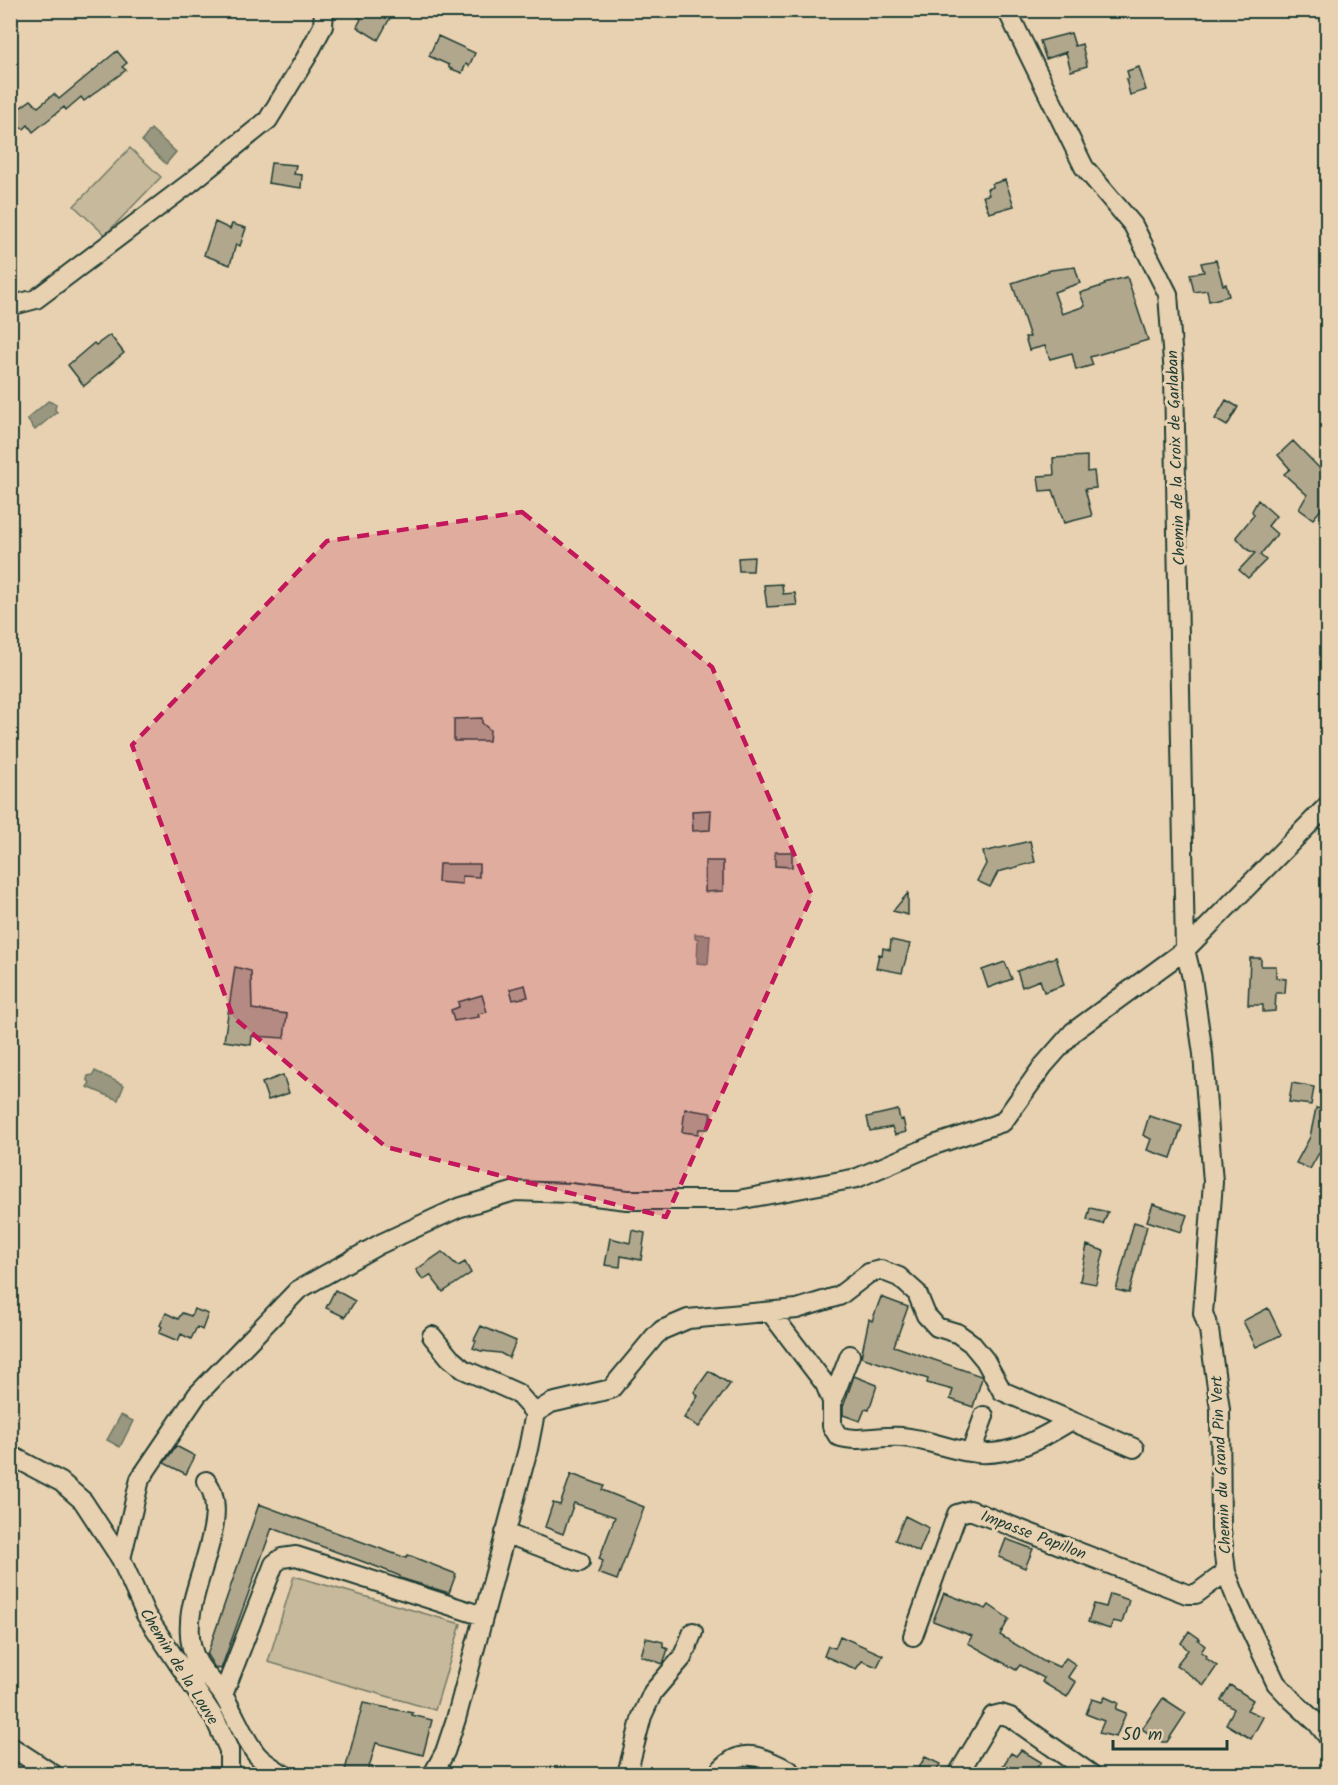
<svg xmlns="http://www.w3.org/2000/svg" width="1338" height="1785" viewBox="0 0 1338 1785" font-family="Kalam,sans-serif">
  <style>
    .green { fill: #c7b99b; stroke: #737b68; stroke-width: 1.5 }
    .water { fill: #99977f; stroke: #687361; stroke-width: 1.5 }
    .building { fill: #b1a78d; stroke: #1f3d34; stroke-width: 1.5 }
    .lines { fill: none; stroke-linecap: round; stroke-linejoin: round }
    .minor-casing { stroke: #1f3d34; stroke-width: 22 }
    .minor { stroke: #e8d1b0; stroke-width: 18 }
    .marked { fill: #c2185b; fill-opacity: 0.2; stroke: #c2185b; stroke-width: 4.5; stroke-dasharray: 12 8; stroke-linejoin: round }
    .labels { text-anchor: middle; stroke-width: 6; stroke-linejoin: round; paint-order: stroke }
    .street-label { font-size: 16px; fill: #1f3d34; stroke: #e8d1b0 }
  </style>
  <rect width="100%" height="100%" fill="#e8d1b0"/>
  <filter id="ink" filterUnits="userSpaceOnUse"><feTurbulence type="fractalNoise" baseFrequency=".0167" numOctaves="2"/><feDisplacementMap in="SourceGraphic" scale="12" xChannelSelector="R" yChannelSelector="G"/><feConvolveMatrix kernelMatrix="1 2 1 2 8 2 1 2 1" color-interpolation-filters="sRGB"/></filter>
  <g filter="url(#ink)">
    <!-- green -->
    <path class="green" d="M 130,148 L 161,177 L 105,235 L 74,206 Z
      M 294,1576 L 461,1624 L 435,1710 L 268,1662 Z"/>
    <!-- water -->
    <path class="water" d="M 151,129 L 176,152 L 166,164 L 142,141 Z
      M 48,401 L 56,404 L 55,410 L 57,412 L 35,430 L 27,419 Z
      M 695,934 L 710,935 L 708,964 L 697,963 L 698,939 L 695,938 Z
      M 95,1071 L 124,1085 L 118,1100 L 87,1087 L 90,1083 L 87,1079 L 88,1076 L 93,1075 Z
      M 121,1415 L 133,1421 L 120,1447 L 107,1440 Z"/>
    <!-- building -->
    <path class="building" d="M 349,10 L 379,10 L 390,18 L 378,40 L 357,27 L 361,19 Z
      M 1071,33 L 1075,46 L 1082,44 L 1087,66 L 1071,71 L 1066,52 L 1046,59 L 1040,41 Z
      M 438,36 L 475,53 L 469,66 L 466,64 L 462,73 L 449,68 L 449,65 L 429,56 Z
      M 117,51 L 127,63 L 122,67 L 126,70 L 84,101 L 81,97 L 66,110 L 64,107 L 33,132 L 28,125 L 24,129 L 18,127 L 10,119 L 10,115 L 31,100 L 38,107 L 54,94 L 59,99 Z
      M 1139,67 L 1146,90 L 1130,95 L 1126,79 L 1129,78 L 1127,71 Z
      M 271,163 L 296,165 L 294,174 L 302,175 L 301,188 L 268,183 Z
      M 1005,180 L 1014,206 L 989,213 L 983,196 L 989,195 L 987,189 L 993,187 L 992,184 Z
      M 215,222 L 230,229 L 232,224 L 246,228 L 240,246 L 236,244 L 230,265 L 204,255 Z
      M 1216,260 L 1223,285 L 1226,284 L 1229,296 L 1209,301 L 1207,290 L 1194,292 L 1190,274 L 1204,272 L 1201,263 Z
      M 1075,267 L 1080,283 L 1054,292 L 1062,314 L 1085,306 L 1080,293 L 1105,285 L 1104,283 L 1127,277 L 1148,340 L 1090,357 L 1093,365 L 1076,370 L 1072,353 L 1050,359 L 1045,346 L 1029,350 L 1025,337 L 1030,337 L 1012,283 L 1051,270 Z
      M 110,335 L 124,353 L 84,386 L 68,365 L 94,343 L 96,345 Z
      M 1226,400 L 1238,407 L 1227,426 L 1215,419 Z
      M 1293,441 L 1328,477 L 1328,501 L 1313,519 L 1299,509 L 1307,495 L 1284,474 L 1290,469 L 1278,455 Z
      M 1087,456 L 1087,472 L 1094,471 L 1096,488 L 1085,489 L 1092,516 L 1064,523 L 1053,490 L 1040,491 L 1038,476 L 1054,475 L 1053,458 Z
      M 1258,500 L 1276,516 L 1268,526 L 1277,534 L 1260,555 L 1266,560 L 1248,578 L 1239,570 L 1255,553 L 1248,550 L 1236,537 L 1254,515 L 1252,511 Z
      M 754,557 L 753,571 L 739,571 L 738,558 Z
      M 782,584 L 783,594 L 795,593 L 797,605 L 767,607 L 764,585 Z
      M 482,718 L 482,723 L 490,730 L 489,741 L 454,741 L 454,719 Z
      M 711,810 L 710,830 L 693,831 L 692,811 Z
      M 1030,841 L 1035,862 L 998,872 L 990,887 L 977,881 L 986,864 L 983,852 Z
      M 775,852 L 792,852 L 792,867 L 775,866 Z
      M 705,861 L 723,861 L 723,891 L 705,892 Z
      M 439,864 L 479,864 L 479,877 L 462,876 L 462,884 L 438,882 Z
      M 908,893 L 908,915 L 893,911 Z
      M 891,940 L 910,944 L 902,973 L 876,968 L 879,954 L 882,955 L 883,948 L 890,950 Z
      M 1056,957 L 1064,985 L 1044,992 L 1040,980 L 1022,987 L 1017,971 Z
      M 1250,958 L 1261,958 L 1261,966 L 1276,966 L 1276,978 L 1286,979 L 1285,993 L 1276,993 L 1275,1011 L 1263,1012 L 1263,1005 L 1248,1005 Z
      M 1005,962 L 1012,979 L 988,988 L 982,970 Z
      M 235,967 L 251,971 L 252,1009 L 287,1014 L 284,1038 L 252,1036 L 251,1045 L 224,1041 Z
      M 525,985 L 528,997 L 513,1000 L 510,989 Z
      M 482,995 L 487,1012 L 478,1014 L 479,1017 L 454,1021 L 451,1010 L 459,1007 L 458,1002 Z
      M 283,1075 L 289,1093 L 268,1100 L 262,1083 Z
      M 1292,1083 L 1314,1087 L 1311,1105 L 1289,1102 Z
      M 1316,1108 L 1328,1110 L 1328,1141 L 1323,1154 L 1319,1153 L 1310,1169 L 1296,1163 L 1310,1137 Z
      M 685,1109 L 711,1113 L 708,1129 L 699,1129 L 698,1134 L 682,1132 Z
      M 898,1110 L 900,1120 L 903,1119 L 906,1132 L 895,1135 L 892,1127 L 870,1131 L 867,1117 Z
      M 1149,1116 L 1182,1126 L 1171,1158 L 1147,1150 L 1151,1139 L 1143,1135 Z
      M 1153,1204 L 1187,1215 L 1181,1232 L 1147,1221 Z
      M 1090,1208 L 1108,1212 L 1103,1224 L 1087,1220 Z
      M 1134,1222 L 1147,1226 L 1129,1293 L 1116,1290 Z
      M 632,1230 L 645,1233 L 641,1260 L 621,1256 L 620,1267 L 605,1265 L 610,1238 L 630,1243 Z
      M 1087,1245 L 1104,1251 L 1096,1284 L 1080,1281 Z
      M 442,1252 L 458,1266 L 465,1262 L 471,1273 L 443,1292 L 430,1275 L 423,1280 L 416,1270 Z
      M 335,1290 L 355,1301 L 345,1317 L 326,1308 Z
      M 881,1297 L 908,1307 L 894,1346 L 981,1376 L 982,1378 L 973,1407 L 950,1399 L 953,1390 L 927,1383 L 928,1379 L 861,1357 L 869,1319 L 872,1321 Z
      M 1268,1308 L 1281,1335 L 1256,1347 L 1243,1321 Z
      M 194,1309 L 208,1314 L 202,1330 L 197,1327 L 191,1339 L 181,1334 L 178,1341 L 159,1333 L 162,1327 L 160,1325 L 166,1313 L 178,1319 L 182,1313 L 191,1316 Z
      M 481,1326 L 516,1341 L 509,1358 L 500,1353 L 481,1351 L 473,1348 L 476,1341 L 474,1340 Z
      M 709,1371 L 730,1384 L 699,1427 L 684,1418 L 698,1396 L 694,1392 Z
      M 854,1376 L 877,1385 L 869,1410 L 865,1409 L 860,1421 L 843,1415 L 843,1407 Z
      M 176,1446 L 195,1456 L 186,1474 L 164,1463 Z
      M 571,1474 L 604,1486 L 602,1490 L 644,1507 L 617,1580 L 598,1573 L 603,1561 L 599,1559 L 615,1517 L 574,1503 L 563,1534 L 545,1527 L 553,1503 L 560,1505 Z
      M 259,1504 L 406,1558 L 408,1555 L 456,1574 L 449,1593 L 400,1578 L 400,1576 L 380,1568 L 272,1528 L 221,1669 L 215,1668 L 207,1655 Z
      M 905,1516 L 929,1528 L 919,1552 L 895,1540 Z
      M 1006,1539 L 1033,1549 L 1025,1568 L 999,1557 Z
      M 944,1593 L 986,1609 L 989,1605 L 1009,1619 L 1000,1635 L 1046,1663 L 1046,1661 L 1059,1667 L 1066,1658 L 1076,1665 L 1068,1677 L 1076,1682 L 1067,1697 L 1042,1682 L 1044,1678 L 1020,1665 L 1016,1670 L 968,1643 L 972,1636 L 933,1621 Z
      M 1110,1594 L 1129,1600 L 1122,1623 L 1113,1621 L 1110,1629 L 1088,1622 L 1094,1604 L 1106,1607 Z
      M 1189,1631 L 1200,1639 L 1198,1640 L 1205,1646 L 1201,1652 L 1207,1656 L 1206,1658 L 1217,1666 L 1204,1685 L 1176,1665 L 1188,1650 L 1181,1643 Z
      M 840,1636 L 883,1655 L 877,1667 L 862,1661 L 856,1669 L 824,1656 L 828,1646 L 835,1648 Z
      M 646,1638 L 663,1642 L 663,1647 L 668,1649 L 663,1664 L 641,1656 Z
      M 1230,1685 L 1253,1700 L 1247,1710 L 1263,1717 L 1251,1739 L 1226,1724 L 1234,1709 L 1221,1700 Z
      M 1105,1697 L 1118,1703 L 1116,1709 L 1126,1713 L 1116,1737 L 1099,1733 L 1104,1721 L 1086,1714 L 1092,1699 L 1102,1702 Z
      M 1163,1698 L 1186,1713 L 1167,1742 L 1162,1742 L 1142,1729 Z
      M 363,1703 L 413,1713 L 412,1715 L 432,1720 L 423,1755 L 376,1743 L 367,1774 L 344,1774 Z
      M 1021,1750 L 1041,1762 L 1032,1774 L 1010,1774 L 1001,1769 L 1011,1753 L 1016,1756 Z
      M 925,1757 L 940,1764 L 935,1774 L 915,1774 Z"/>
    <g class="lines">
      <defs>
        <path id="minor" d="M 1007,10 L 1084,167 L 1133,225 L 1168,294 L 1174,376 L 1185,950 L 1192,978 L 1203,1054 L 1213,1182 L 1203,1313 L 1209,1330 L 1220,1409 L 1221,1529 L 1226,1572 L 1238,1603 L 1276,1683 L 1293,1701 L 1318,1724 L 1328,1737
          M 10,306 L 36,299 L 190,183 L 268,120 L 306,58 L 323,26 L 324,10
          M 770,1312 L 825,1384 L 832,1401 L 832,1426 L 838,1436 C 858,1443 881,1435 902,1437 C 926,1439 947,1449 970,1452 C 1008,1458 1039,1440 1070,1421
          M 432,1336 L 450,1358 L 463,1369 L 517,1393 L 535,1413
          M 832,1401 L 850,1355
          M 971,1452 L 984,1416
          M 10,1455 L 61,1482 L 83,1501 L 121,1559 L 146,1615 L 215,1719 L 229,1750 L 229,1769 L 227,1774
          M 206,1481 C 233,1513 190,1585 190,1623 C 189,1636 191,1651 198,1663 C 205,1675 216,1684 223,1695 C 235,1714 243,1738 257,1755 C 264,1763 275,1769 283,1774
          M 505,1533 L 580,1562
          M 121,1559 L 140,1479 L 197,1395 L 298,1290 L 380,1244 L 458,1208 L 515,1191 L 570,1193 L 627,1200 L 738,1200 L 857,1178 L 934,1145 L 1003,1122 L 1043,1066 L 1073,1032 L 1185,950 L 1328,805
          M 913,1636 L 957,1514 L 970,1510 L 1187,1594 L 1196,1594 L 1226,1572
          M 223,1695 L 274,1564 L 282,1558 L 296,1556 L 483,1616
          M 10,1746 L 53,1774
          M 433,1774 L 445,1752 L 456,1719 L 528,1449 L 535,1413 L 551,1403 L 611,1389 L 655,1336 L 662,1330 L 688,1319 L 797,1309 L 839,1296 L 869,1273 L 881,1270 L 899,1277 L 917,1293 L 926,1315 L 937,1327 L 957,1333 L 971,1343 L 985,1360 L 1002,1391 L 1134,1448
          M 627,1774 L 642,1716 L 653,1692 L 682,1658 L 693,1632
          M 718,1774 C 721,1768 725,1765 731,1761 C 750,1748 770,1762 789,1770
          M 958,1774 L 993,1716 L 1001,1714 L 1010,1717 L 1091,1774"/>
      </defs>
      <!-- minor casing -->
      <use href="#minor" class="minor-casing"/>
      <!-- minor -->
      <use href="#minor" class="minor"/>
    </g>
  </g>
  <!-- marked area -->
  <path class="marked" d="M 522,512 L 712,667 L 812,895 L 666,1217 L 386,1147 L 233,1017 L 132,745 L 327,541 Z"/>
  <g class="labels">
    <!-- street labels -->
    <g class="street-label">
      <text transform="translate(1175 458) rotate(-92)" y="6">Chemin de la Croix de Garlaban</text>
      <text transform="translate(1220 1465) rotate(-93)" y="6">Chemin du Grand Pin Vert</text>
      <text transform="translate(1034 1534) rotate(21)" y="6">Impasse Papillon</text>
      <text transform="translate(180 1666) rotate(58)" y="6">Chemin de la Louve</text>
    </g>
  </g>
  <!-- margin -->
  <rect width="1338" height="1785" fill="none" stroke="#e8d1b0" stroke-width="36"/>
  <rect x="18" y="18" width="1302" height="1749" fill="none" stroke="#1f3d34" stroke-width="2" filter="url(#ink)"/>
  <!-- scale -->
  <path d="M1113 1740v9h114v-9" fill="none" stroke="#1f3d34" stroke-width="3"/>
  <text x="1122" y="1740" font-size="18" fill="#1f3d34" stroke="#e8d1b0" stroke-width="4.5" paint-order="stroke">50 m</text>
</svg>
